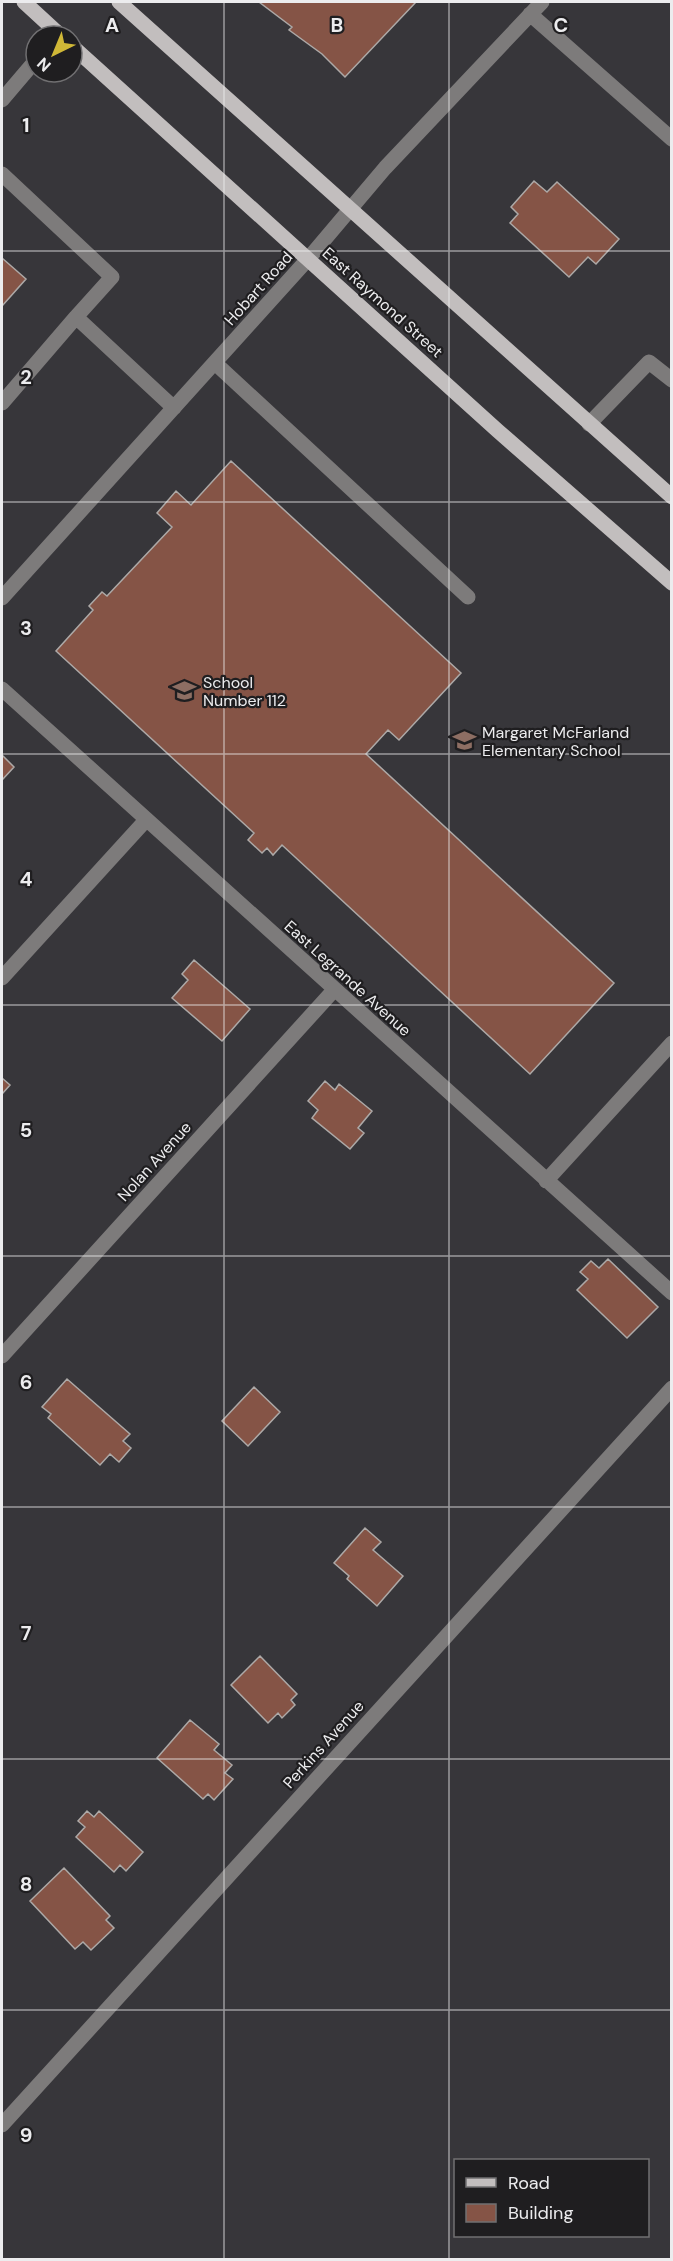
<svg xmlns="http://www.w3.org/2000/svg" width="673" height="2261" viewBox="0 0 673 2261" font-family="'DM Sans',sans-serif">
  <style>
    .building { fill: #855446; stroke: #ada9a7; stroke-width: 1.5 }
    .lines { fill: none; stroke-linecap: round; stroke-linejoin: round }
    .minor { stroke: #7d7b7b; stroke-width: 15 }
    .major { stroke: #c2bebe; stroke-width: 15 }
    .grid { fill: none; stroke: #ececee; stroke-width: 1.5; stroke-opacity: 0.55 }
    .labels { text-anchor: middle; stroke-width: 4.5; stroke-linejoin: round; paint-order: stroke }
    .street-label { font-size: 16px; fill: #ececee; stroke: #1f1e20 }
    .poi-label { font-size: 16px; fill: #ececee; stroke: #1f1e20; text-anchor: start }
    .grid-label { font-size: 20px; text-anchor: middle; font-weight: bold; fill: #ececee; stroke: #1f1e20; stroke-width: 4.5; stroke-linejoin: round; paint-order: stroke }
  </style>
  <rect width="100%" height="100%" fill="#37363a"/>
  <!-- building -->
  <path class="building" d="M 259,2 L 416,2 L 345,77 L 322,54 L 289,30 L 292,27 Z
    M 534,181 L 547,192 L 557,182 L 619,239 L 596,264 L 588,257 L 569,277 L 510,223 L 518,214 L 511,207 Z
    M 2,258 L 26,279 L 2,306 Z
    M 231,461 L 461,673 L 399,740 L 388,730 L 366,754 L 614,983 L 530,1074 L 282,845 L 273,855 L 267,848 L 262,853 L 248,840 L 254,833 L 56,651 L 93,610 L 89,606 L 102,592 L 107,596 L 172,527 L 157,513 L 176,491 L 191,505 Z
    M 2,755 L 14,767 L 2,780 Z
    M 194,960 L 250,1009 L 222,1041 L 172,998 L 188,980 L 182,974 Z
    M 2,1078 L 10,1085 L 2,1094 Z
    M 325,1081 L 335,1090 L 339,1084 L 372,1111 L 358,1128 L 364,1133 L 350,1149 L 312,1118 L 318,1110 L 308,1101 Z
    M 608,1259 L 658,1307 L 627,1338 L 577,1290 L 588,1279 L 580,1272 L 591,1261 L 599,1268 Z
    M 67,1379 L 130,1434 L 123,1441 L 131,1448 L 119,1462 L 110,1454 L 100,1465 L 48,1418 L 51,1414 L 42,1407 Z
    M 254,1387 L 280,1412 L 248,1446 L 222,1421 Z
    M 365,1528 L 381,1542 L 373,1550 L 403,1576 L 377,1606 L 347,1579 L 349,1576 L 334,1563 Z
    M 260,1656 L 297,1694 L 291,1700 L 295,1705 L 282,1718 L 278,1713 L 268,1723 L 231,1685 Z
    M 190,1720 L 219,1744 L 214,1750 L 232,1765 L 225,1773 L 233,1779 L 214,1800 L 208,1794 L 203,1799 L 157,1758 Z
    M 87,1811 L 94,1817 L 99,1811 L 143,1852 L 126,1871 L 120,1865 L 114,1872 L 76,1837 L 85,1827 L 78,1821 Z
    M 64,1868 L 110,1916 L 106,1920 L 114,1928 L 91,1950 L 83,1942 L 75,1949 L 30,1901 Z"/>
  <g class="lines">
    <!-- minor -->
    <path class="minor" d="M 530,14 L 672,139
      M 2,100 L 36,60
      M 2,174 L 112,277 L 76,317 L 174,408
      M 215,363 L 468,597
      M 2,403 L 76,317
      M 589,424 L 649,362 L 672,380
      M 2,598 L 308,259 L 385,168 L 542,2
      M 2,689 L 672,1293
      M 2,978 L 146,820
      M 546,1181 L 672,1043
      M 2,1356 L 334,990
      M 2,2125 L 672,1388"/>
    <!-- major -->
    <path class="major" d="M 24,2 L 61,36
      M 119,2 L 672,497
      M 72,46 L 498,431 L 672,583"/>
  </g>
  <!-- grid -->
  <path class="grid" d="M 224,2 L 224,2260M 449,2 L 449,2260M 2,251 L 672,251M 2,502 L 672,502M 2,754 L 672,754M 2,1005 L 672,1005M 2,1256 L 672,1256M 2,1507 L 672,1507M 2,1759 L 672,1759M 2,2010 L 672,2010"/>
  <!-- icons -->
  <defs>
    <symbol id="school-bare" viewBox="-9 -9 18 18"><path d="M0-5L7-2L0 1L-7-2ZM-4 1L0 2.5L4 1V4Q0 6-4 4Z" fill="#8d6e63" stroke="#1f1e20" stroke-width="2.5" paint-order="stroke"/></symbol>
  </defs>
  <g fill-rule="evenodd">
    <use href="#school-bare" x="168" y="674" width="33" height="33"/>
    <use href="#school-bare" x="448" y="724" width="33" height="33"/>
  </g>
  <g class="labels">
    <!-- street labels -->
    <g class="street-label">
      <text transform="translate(258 288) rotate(-48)" y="6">Hobart Road</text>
      <text transform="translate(383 302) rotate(42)" y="6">East Raymond Street</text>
      <text transform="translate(348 978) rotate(42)" y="6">East Legrande Avenue</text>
      <text transform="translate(154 1161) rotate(-48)" y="6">Nolan Avenue</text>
      <text transform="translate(323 1744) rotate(-48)" y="6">Perkins Avenue</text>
    </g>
    <!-- poi labels -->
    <g class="poi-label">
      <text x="203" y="688">School<tspan x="203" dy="18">Number 112</tspan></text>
      <text x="482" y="738">Margaret McFarland<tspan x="482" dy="18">Elementary School</tspan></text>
    </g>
  </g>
  <g class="grid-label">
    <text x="112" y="32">A</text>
    <text x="337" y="32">B</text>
    <text x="561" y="32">C</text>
    <text x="26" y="132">1</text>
    <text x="26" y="384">2</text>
    <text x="26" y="635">3</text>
    <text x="26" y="886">4</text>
    <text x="26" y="1137">5</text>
    <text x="26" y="1389">6</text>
    <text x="26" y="1640">7</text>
    <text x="26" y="1891">8</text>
    <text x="26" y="2142">9</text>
  </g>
  <!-- border -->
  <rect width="673" height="2261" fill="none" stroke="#ececee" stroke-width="6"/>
  <!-- legend -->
  <rect x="454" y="2159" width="195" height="78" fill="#1f1e20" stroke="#717072" stroke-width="1.5"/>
  <rect x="466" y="2178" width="30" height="9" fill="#c2bebe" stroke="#717072" stroke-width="1.5"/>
  <text x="508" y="2189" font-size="18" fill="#ececee">Road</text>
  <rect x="466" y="2204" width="30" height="18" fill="#855446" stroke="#717072" stroke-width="1.5"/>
  <text x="508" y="2219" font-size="18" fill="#ececee">Building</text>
  <!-- north arrow -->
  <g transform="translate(54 54) rotate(223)"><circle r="28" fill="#1f1e20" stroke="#717072" stroke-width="1.5"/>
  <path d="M0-4.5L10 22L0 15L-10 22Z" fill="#d0b837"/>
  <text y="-9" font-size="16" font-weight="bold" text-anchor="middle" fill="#ececee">N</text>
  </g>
</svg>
